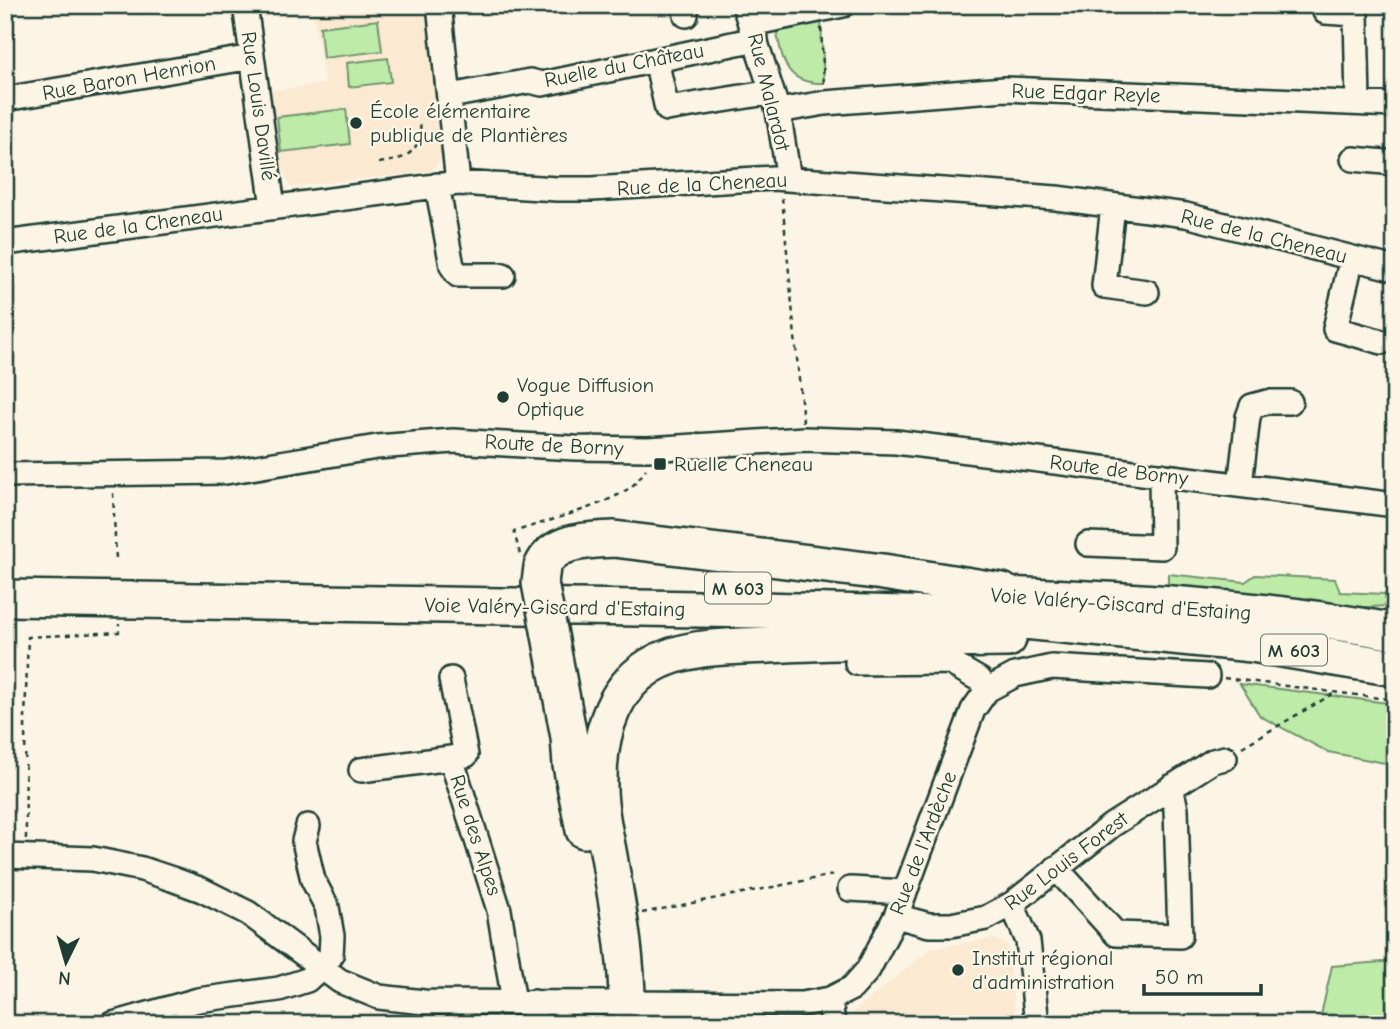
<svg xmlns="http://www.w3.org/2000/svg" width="1400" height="1029" viewBox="0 0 1400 1029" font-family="'Comic Neue',sans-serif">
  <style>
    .built { fill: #fbe9d2 }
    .green { fill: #bfeba9; stroke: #6f946e; stroke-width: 2 }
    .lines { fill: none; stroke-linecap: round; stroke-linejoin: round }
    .minor-casing { stroke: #1f3d34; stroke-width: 28 }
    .highway-casing { stroke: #1f3d34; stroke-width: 40 }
    .path { stroke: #1f3d34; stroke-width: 2.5; stroke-dasharray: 5 5; stroke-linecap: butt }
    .minor { stroke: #fcf5e5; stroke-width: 23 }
    .highway { stroke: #fcf5e5; stroke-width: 35 }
    .highway-bridge-casing { stroke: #1f3d34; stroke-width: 40; stroke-linecap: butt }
    .highway-bridge { stroke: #fcf5e5; stroke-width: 35 }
    .poi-dot { fill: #1f3d34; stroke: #fcf5e5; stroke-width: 2.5 }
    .labels { text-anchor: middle; stroke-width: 5; stroke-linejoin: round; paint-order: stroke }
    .shield { fill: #fcf5e5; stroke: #617469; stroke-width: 2 }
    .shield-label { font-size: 19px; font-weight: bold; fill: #1f3d34 }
    .street-label { font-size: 21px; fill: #1f3d34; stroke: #fcf5e5 }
    .poi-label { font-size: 21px; fill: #1f3d34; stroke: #fcf5e5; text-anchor: start }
  </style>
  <rect width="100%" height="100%" fill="#fcf5e5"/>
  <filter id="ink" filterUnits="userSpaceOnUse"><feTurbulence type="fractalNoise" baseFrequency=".0143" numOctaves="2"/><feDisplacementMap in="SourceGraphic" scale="14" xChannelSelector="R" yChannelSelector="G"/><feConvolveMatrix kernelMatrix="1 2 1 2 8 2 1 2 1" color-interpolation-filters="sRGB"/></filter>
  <g filter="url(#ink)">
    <!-- built -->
    <path class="built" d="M 256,5 L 327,5 L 257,15 Z
      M 373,5 L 427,5 L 443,155 L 432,171 L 291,187 L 277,158 L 268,91 L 325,84 L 313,14 Z
      M 994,938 L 1007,945 L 1016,1024 L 795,1024 L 793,1021 L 841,1022 L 932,948 Z"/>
    <!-- green -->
    <path class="green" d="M 378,20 L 382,51 L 323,58 L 320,27 Z
      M 821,21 L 824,83 C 785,84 783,61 776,29 Z
      M 388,58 L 391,82 L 349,87 L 347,63 Z
      M 346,109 L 350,144 L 281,152 L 277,117 Z
      M 1168,574 L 1245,582 L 1255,575 L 1335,579 L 1340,592 L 1385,594 L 1387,606 L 1331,609 L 1168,587 Z
      M 1240,684 L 1395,704 L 1395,765 L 1328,752 L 1260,716 Z
      M 1395,961 L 1395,1024 L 1319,1024 L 1332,966 Z"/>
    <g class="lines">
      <defs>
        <path id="minor" d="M 245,5 L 273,207
          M 439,5 L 458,183
          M 683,5 L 686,15
          M 744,5 L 778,111 L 789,179
          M 1325,12 L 1356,14 L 1358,103
          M 751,24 L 843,5
          M 656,60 L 667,109 L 772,92
          M 450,96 L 530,81 L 542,84 L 756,39
          M 5,99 L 252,57
          M 778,111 L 825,103 L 1005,89 L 1395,105
          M 1353,159 L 1395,163
          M 437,185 L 452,266 L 458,275 L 503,275
          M 1113,206 L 1104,286 L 1147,292
          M 5,243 L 458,183 L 557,189 L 592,189 L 773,178 L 1056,198 L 1186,215 L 1395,269
          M 1352,258 L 1335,329 L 1382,342
          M 5,475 L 226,472 L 377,447 L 453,441 L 575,448 L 648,449 L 804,439 L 896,442 L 1395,505
          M 1240,485 L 1248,417 L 1252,406 L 1267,402 L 1290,402
          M 1088,544 L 1162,547 L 1161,475
          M 857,663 L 949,662 L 980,680 L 987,690
          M 451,679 L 466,755 L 451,758
          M 361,770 L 451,758 L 499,910 L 514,1002
          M 5,856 L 93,859 L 142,869 L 172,879 L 202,890 L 248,913 L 340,981 L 379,997 L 424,1002 L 802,1004 L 830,999 L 852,988 L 868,970 L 896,916 L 973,710 L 987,690 L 1015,675 L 1052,667 L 1207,676
          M 1056,868 L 1116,934 L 1180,936 L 1176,809 L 1171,787
          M 850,889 L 905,892
          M 1012,904 L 1028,941 L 1037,1024
          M 896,916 L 929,925 L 951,925 L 986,918 L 1012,904 L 1112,825 L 1213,761 L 1225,758
          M 830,999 L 833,1024
          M 113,1024 L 198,1000 L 279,989 L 307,980 L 321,967 L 331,956 L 332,936 L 327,907 L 313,880 L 304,841 L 308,826
          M 534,1024 L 534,1002"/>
        <path id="highway" d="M 542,567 C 553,540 589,540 614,539 L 883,572 L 1002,591
          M 977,594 C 1116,599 1258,606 1395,632
          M 5,598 L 762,610 L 973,616 L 1252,644 L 1395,668
          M 549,630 L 569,737 L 571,765 L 584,830
          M 627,1003 C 627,953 617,905 609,856 C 605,834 599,810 599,788 C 598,743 608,692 650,666 C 684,645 730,647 769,645 C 848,640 928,640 1008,639"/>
      </defs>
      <!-- minor casing -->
      <use href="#minor" class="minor-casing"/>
      <!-- highway casing -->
      <use href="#highway" class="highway-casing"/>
      <!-- path -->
      <path class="path" d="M 821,28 L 824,84
        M 379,163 C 406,160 423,151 420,121
        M 782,198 L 803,422
        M 113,493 L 116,560
        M 520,554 L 514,532 C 545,521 607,506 632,486 C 637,482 642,475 646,469
        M 1224,678 L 1395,700
        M 1242,747 L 1336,692
        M 26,839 L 25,719 L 28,637 L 119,632 L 119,624
        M 642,913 L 838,874"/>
      <!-- minor -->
      <use href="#minor" class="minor"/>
      <!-- highway -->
      <use href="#highway" class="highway"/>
      <defs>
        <path id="highway-bridge" d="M 542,567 L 540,583 L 549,630"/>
      </defs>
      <!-- highway-bridge casing -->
      <use href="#highway-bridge" class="highway-bridge-casing"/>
      <!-- highway-bridge -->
      <use href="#highway-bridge" class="highway-bridge"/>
    </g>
  </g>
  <!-- markers -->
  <g class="poi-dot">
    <circle cx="356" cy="123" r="7"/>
    <circle cx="503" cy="397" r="7"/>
    <rect x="653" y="457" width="14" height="14" rx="3.5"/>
    <circle cx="958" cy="970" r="7"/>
  </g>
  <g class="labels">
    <!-- shield labels -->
    <g class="shield">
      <rect x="705" y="572.5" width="66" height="31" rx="5"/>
      <rect x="1261" y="634.5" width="66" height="31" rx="5"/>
    </g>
    <g class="shield-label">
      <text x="738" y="595">M 603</text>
      <text x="1294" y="657">M 603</text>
    </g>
    <!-- street labels -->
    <g class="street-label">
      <text transform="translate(624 65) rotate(-11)" y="7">Ruelle du Château</text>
      <text transform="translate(129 78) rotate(-10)" y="7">Rue Baron Henrion</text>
      <text transform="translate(769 92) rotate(76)" y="7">Rue Malardot</text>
      <text transform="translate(1086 93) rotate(2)" y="7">Rue Edgar Reyle</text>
      <text transform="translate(259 106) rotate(82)" y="7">Rue Louis Davillé</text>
      <text transform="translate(702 184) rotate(-3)" y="7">Rue de la Cheneau</text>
      <text transform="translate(138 225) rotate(-8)" y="7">Rue de la Cheneau</text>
      <text transform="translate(1264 236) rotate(14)" y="7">Rue de la Cheneau</text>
      <text transform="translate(554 445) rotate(3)" y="7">Route de Borny</text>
      <text transform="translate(1119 470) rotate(7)" y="7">Route de Borny</text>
      <text transform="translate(1121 604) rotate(4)" y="7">Voie Valéry-Giscard d'Estaing</text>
      <text transform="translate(555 607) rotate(1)" y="7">Voie Valéry-Giscard d'Estaing</text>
      <text transform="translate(476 835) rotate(72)" y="7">Rue des Alpes</text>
      <text transform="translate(923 843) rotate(-69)" y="7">Rue de l'Ardèche</text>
      <text transform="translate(1066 861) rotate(-37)" y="7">Rue Louis Forest</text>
    </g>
    <!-- poi labels -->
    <g class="poi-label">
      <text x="370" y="118">École élémentaire<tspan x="370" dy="24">publique de Plantières</tspan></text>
      <text x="517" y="392">Vogue Diffusion<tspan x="517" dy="24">Optique</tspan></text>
      <text x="674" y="471">Ruelle Cheneau</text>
      <text x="972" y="965">Institut régional<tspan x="972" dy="24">d'administration</tspan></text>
    </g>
  </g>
  <!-- margin -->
  <rect width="1400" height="1029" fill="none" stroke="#fcf5e5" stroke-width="28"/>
  <rect x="14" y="14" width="1372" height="1001" fill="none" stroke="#1f3d34" stroke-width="2.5" filter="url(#ink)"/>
  <!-- north arrow -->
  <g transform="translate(66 962) rotate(185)" stroke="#fcf5e5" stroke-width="5" paint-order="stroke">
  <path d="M0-5L12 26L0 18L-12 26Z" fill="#1f3d34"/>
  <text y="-10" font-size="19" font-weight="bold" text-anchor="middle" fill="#1f3d34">N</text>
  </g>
  <!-- scale -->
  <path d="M1144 984v10h117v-10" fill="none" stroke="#1f3d34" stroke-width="3.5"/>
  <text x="1155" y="984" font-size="21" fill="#1f3d34" stroke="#fcf5e5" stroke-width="5" paint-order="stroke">50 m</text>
</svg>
